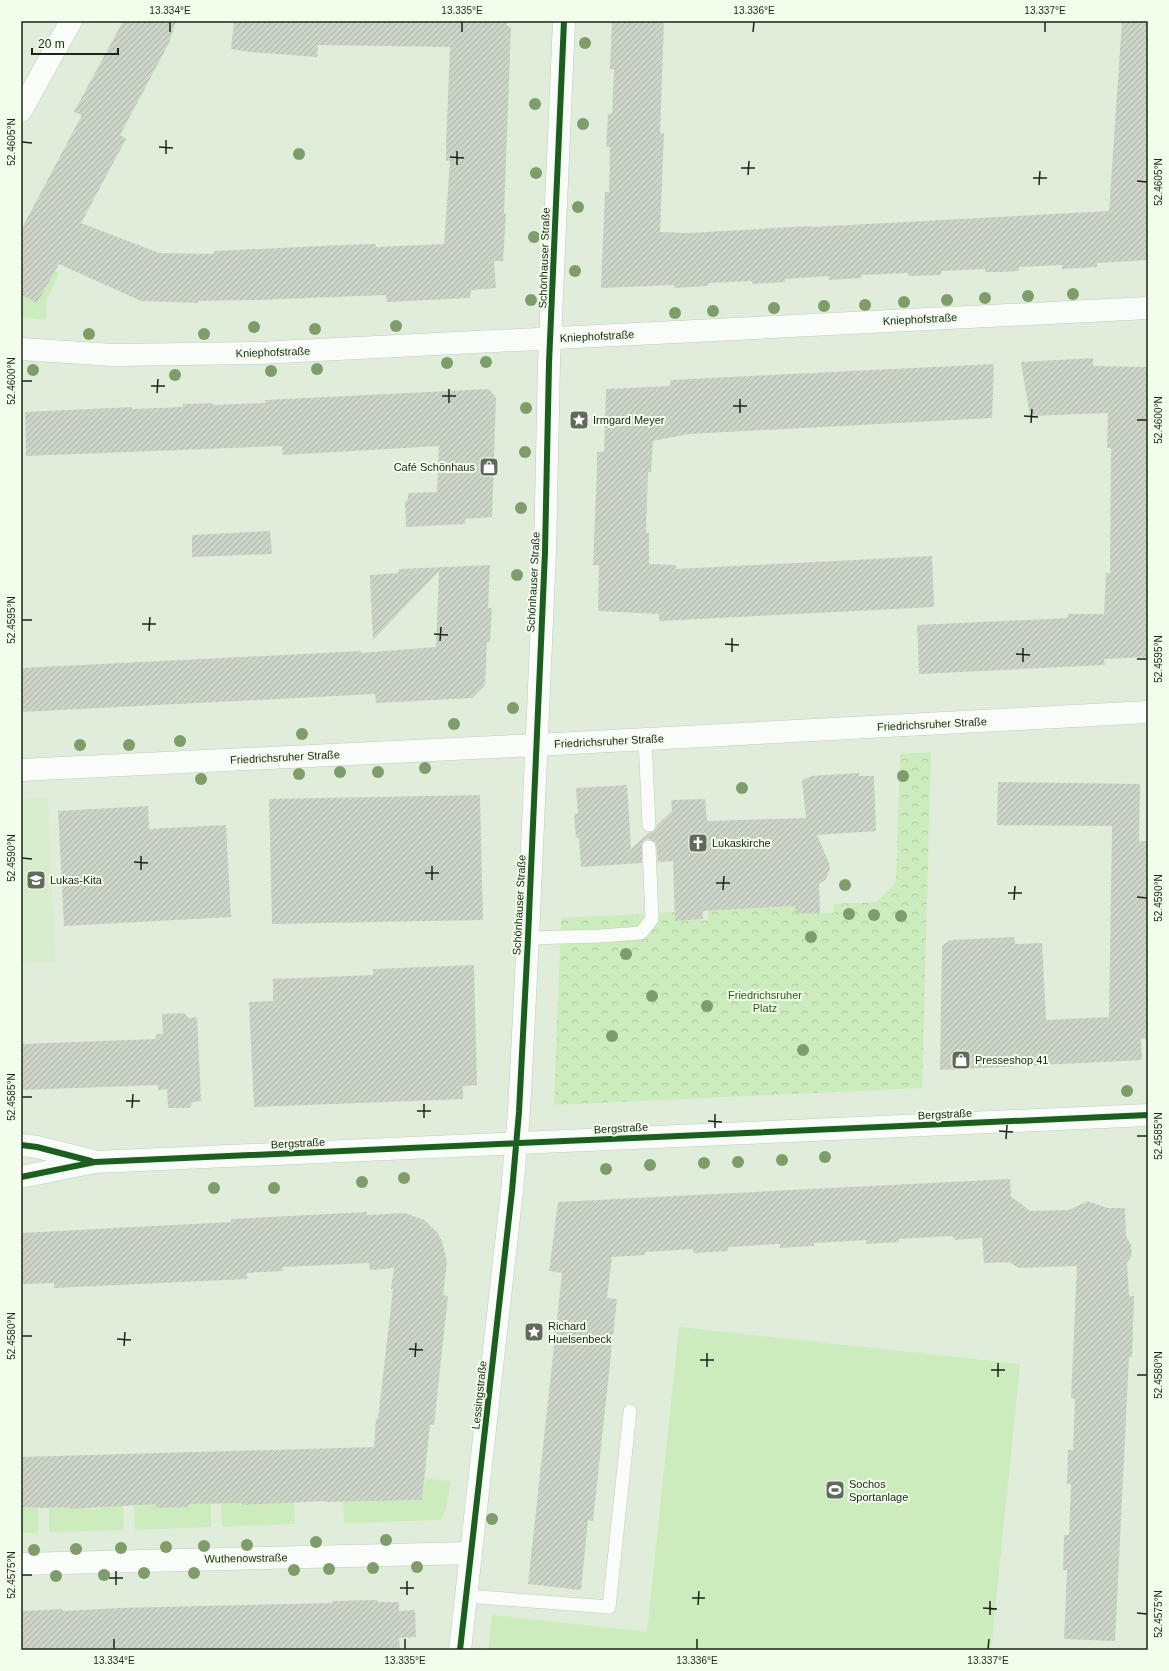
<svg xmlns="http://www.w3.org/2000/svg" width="1169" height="1671" viewBox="0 0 1169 1671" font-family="Helvetica,sans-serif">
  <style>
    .built { fill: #d8ecce }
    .park { fill: url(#park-crowns) }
    .garden { fill: #ccecbd }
    .building { fill: url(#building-hatch) }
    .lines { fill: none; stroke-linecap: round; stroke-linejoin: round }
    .lane-casing { stroke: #c0cabc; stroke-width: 14 }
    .street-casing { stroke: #c0cabc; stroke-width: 23 }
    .secondary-casing { stroke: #c0cabc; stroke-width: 23 }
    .lane { stroke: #fafcfa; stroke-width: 13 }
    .street { stroke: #fafcfa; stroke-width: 22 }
    .secondary { stroke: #fafcfa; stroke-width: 22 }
    .cycleway-casing { stroke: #f0feeb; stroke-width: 8 }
    .cycleway { stroke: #1b5e20; stroke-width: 6 }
    .tree { fill: #7e9d6a }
    .ticks { fill: none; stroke: #1c2419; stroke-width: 1.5 }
    .labels { text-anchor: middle; stroke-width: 4; stroke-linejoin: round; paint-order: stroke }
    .street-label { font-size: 11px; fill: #1c2419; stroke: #f0feeb }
    .poi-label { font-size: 11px; fill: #1c2419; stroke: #f0feeb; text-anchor: start }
    .park-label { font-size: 11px; fill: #2d5b0e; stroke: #f0feeb }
    .neatline { fill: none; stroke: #1c2419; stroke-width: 1.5 }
    .ticks-label { font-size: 10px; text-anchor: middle; fill: #1c2419 }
  </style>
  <defs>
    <pattern id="park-crowns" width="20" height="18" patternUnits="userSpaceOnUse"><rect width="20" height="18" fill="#ccecbd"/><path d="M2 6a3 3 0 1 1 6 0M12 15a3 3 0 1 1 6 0" fill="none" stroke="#afcaa2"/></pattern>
    <pattern id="building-hatch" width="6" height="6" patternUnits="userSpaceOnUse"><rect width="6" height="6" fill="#cbd4c6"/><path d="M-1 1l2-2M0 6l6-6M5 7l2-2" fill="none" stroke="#aeb6aa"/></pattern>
  </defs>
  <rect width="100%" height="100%" fill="#e1eddb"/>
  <!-- built -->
  <path class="built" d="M 48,797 L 55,962 L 21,964 L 21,799 Z"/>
  <!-- park -->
  <path class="park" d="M 931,752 L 922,1088 L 554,1105 L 561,918 L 678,912 L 679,921 L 708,920 L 708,911 L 799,906 L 799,914 L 834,913 L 833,904 L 877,902 L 896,882 L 900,754 Z"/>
  <!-- garden -->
  <path class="garden" d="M 55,271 L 59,273 L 46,302 L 46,320 L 21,317 L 21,295 L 37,303 Z
    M 679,1327 L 1020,1364 L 991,1650 L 488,1650 L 492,1615 L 647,1632 Z
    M 425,1478 L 451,1481 L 446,1508 L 441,1520 L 344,1523 L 343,1502 L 422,1500 Z
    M 273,1500 L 294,1501 L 295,1524 L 222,1527 L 221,1504 L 228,1503 L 228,1501 L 242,1501 L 242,1505 L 273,1504 Z
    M 188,1502 L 211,1504 L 211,1527 L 135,1530 L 134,1506 L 143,1505 L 143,1503 Z
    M 101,1505 L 123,1506 L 124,1530 L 49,1532 L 49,1508 L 56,1508 L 56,1506 L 70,1506 L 71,1509 L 101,1509 Z
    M 21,1507 L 38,1508 L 38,1533 L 21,1533 Z"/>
  <!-- building -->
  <path class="building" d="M 123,21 L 176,21 L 169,43 L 120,135 L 126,139 L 81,223 L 159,253 L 214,254 L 214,251 L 342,245 L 376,244 L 376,247 L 444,244 L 450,161 L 446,161 L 446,144 L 450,47 L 318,45 L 317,57 L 250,52 L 231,49 L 234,21 L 507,21 L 507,26 L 511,27 L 504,214 L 506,214 L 503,261 L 494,261 L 496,288 L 471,290 L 470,298 L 387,302 L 386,295 L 257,300 L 198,301 L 198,303 L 141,301 L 59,264 L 37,303 L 21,295 L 21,230 L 82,115 L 74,112 Z
    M 612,21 L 664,21 L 660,133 L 664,133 L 660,232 L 688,233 L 810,226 L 811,227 L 1109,211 L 1122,21 L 1148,21 L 1148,260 L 1097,263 L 1097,267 L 1062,269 L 1062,265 L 1019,267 L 1019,271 L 1003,272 L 985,272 L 985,269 L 941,271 L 941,275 L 908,276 L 908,273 L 862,275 L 862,278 L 847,279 L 829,280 L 829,276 L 785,279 L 785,282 L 752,284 L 752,281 L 709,283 L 708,286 L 675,288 L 674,285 L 601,288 L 605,192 L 609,192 L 610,147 L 606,147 L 608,114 L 612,114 L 614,69 L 610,69 Z
    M 1093,358 L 1093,366 L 1148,367 L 1148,657 L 1104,659 L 1105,665 L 919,674 L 917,625 L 1068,618 L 1068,614 L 1104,614 L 1106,573 L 1110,573 L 1111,448 L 1107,448 L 1108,413 L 1030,416 L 1021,362 Z
    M 994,364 L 992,418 L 689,434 L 653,441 L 651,472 L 648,472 L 646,533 L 649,533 L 649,564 L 676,565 L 676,569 L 932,556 L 934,607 L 659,621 L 659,614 L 598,611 L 599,565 L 593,565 L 597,468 L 597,452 L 604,452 L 606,389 L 670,386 L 670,380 Z
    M 489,389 L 496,398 L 492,517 L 465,519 L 465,524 L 406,527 L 405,502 L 408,499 L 408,493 L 437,492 L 439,446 L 283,455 L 282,446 L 26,456 L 25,412 L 132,407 L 132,409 L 183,407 L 183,404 L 213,403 L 213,405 L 265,403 L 265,400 Z
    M 270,531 L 272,554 L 192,557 L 192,535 Z
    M 490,565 L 488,608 L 492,608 L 490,642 L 487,642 L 485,685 L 472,698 L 376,703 L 375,694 L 21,712 L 21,668 L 362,651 L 360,653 L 436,647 L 439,571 L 373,640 L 370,575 L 398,573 L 399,569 Z
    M 859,773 L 859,776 L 874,776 L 876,831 L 817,835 L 829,863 L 830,868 L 826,879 L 819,884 L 820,913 L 795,914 L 795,906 L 703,911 L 703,919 L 675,921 L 673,861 L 658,862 L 656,843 L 649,839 L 645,840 L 642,844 L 642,863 L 581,867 L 579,838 L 576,838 L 574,814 L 578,814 L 576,788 L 627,785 L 631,849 L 649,833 L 654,831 L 657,825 L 672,811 L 671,800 L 705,799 L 707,821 L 806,818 L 802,781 L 811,776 Z
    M 998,782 L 1140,784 L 1139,841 L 1148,841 L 1148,1039 L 1141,1039 L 1142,1060 L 940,1070 L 942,946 L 950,940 L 1014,937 L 1015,944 L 1042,943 L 1046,1020 L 1109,1017 L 1112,826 L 997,825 Z
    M 480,795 L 483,920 L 272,924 L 269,799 Z
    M 148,806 L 149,829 L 226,825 L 231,917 L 64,926 L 58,811 Z
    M 474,965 L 477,1085 L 463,1086 L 463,1099 L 254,1107 L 249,1002 L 273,1001 L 273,979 L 373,975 L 373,969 Z
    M 184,1013 L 189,1018 L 197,1017 L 201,1101 L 193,1102 L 189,1108 L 168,1108 L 167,1089 L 158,1090 L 158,1085 L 21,1090 L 21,1044 L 156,1039 L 156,1034 L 163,1034 L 162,1014 Z
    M 1010,1179 L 1011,1197 L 1019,1202 L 1030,1211 L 1069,1210 L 1088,1201 L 1107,1208 L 1125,1208 L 1126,1236 L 1131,1245 L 1132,1255 L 1127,1263 L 1129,1296 L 1134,1296 L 1132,1357 L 1129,1357 L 1115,1641 L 1064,1639 L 1067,1570 L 1063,1570 L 1064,1535 L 1069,1535 L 1071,1484 L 1067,1484 L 1068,1450 L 1073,1450 L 1075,1399 L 1071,1398 L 1077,1266 L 1019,1268 L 1009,1262 L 984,1263 L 982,1238 L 955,1240 L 952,1236 L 899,1239 L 899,1242 L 883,1243 L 866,1244 L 866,1240 L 814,1243 L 814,1246 L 795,1247 L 780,1248 L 780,1244 L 728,1247 L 728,1251 L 694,1253 L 693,1249 L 645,1252 L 645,1255 L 612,1257 L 607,1298 L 617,1299 L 593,1521 L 588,1520 L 581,1590 L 528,1584 L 562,1273 L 549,1271 L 558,1202 Z
    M 367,1212 L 367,1215 L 405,1213 L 424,1220 L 437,1232 L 442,1241 L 447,1262 L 443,1295 L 448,1296 L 434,1425 L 430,1425 L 422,1500 L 325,1502 L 325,1501 L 242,1505 L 242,1503 L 188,1504 L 188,1507 L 156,1508 L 156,1504 L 71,1509 L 70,1507 L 44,1508 L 21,1507 L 21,1457 L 374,1447 L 376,1418 L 378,1419 L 391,1306 L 393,1289 L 391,1289 L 394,1268 L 370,1270 L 369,1263 L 282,1267 L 283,1271 L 247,1273 L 247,1279 L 54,1288 L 54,1283 L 21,1284 L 21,1233 L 231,1222 L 231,1219 Z
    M 377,1600 L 378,1602 L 399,1602 L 399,1611 L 415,1610 L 416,1637 L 399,1638 L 400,1650 L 21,1650 L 21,1611 L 63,1609 L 63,1611 L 119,1608 L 332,1603 L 332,1601 Z"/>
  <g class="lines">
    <defs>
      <path id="lane" d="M 645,739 L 649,825
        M 528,938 L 600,936 L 641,933 L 652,919 L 649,847
        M 466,1596 L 609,1607 L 630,1411"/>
      <path id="street" d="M 21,111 L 71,21
        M 21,349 L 113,355 L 259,353 L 1148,308
        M 21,770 L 536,745 L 1148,712
        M 21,1564 L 471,1553
        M 460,1650 L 512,1191 L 519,1112 L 528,938 L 545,552 L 549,363 L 564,21"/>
      <path id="secondary" d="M 21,1145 L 37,1147 L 90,1160
        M 21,1177 L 95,1162 L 1148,1115"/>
    </defs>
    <!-- lane casing -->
    <use href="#lane" class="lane-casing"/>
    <!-- street casing -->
    <use href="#street" class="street-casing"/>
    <!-- secondary casing -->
    <use href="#secondary" class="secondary-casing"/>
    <!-- lane -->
    <use href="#lane" class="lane"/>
    <!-- street -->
    <use href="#street" class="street"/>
    <!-- secondary -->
    <use href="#secondary" class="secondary"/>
    <defs>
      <path id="cycleway" d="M 21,1145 L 37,1147 L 91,1161
        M 21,1177 L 95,1162 L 1148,1115
        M 460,1650 L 512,1191 L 519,1112 L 528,938 L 545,552 L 549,363 L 564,21"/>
    </defs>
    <!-- cycleway casing -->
    <use href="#cycleway" class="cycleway-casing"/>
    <!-- cycleway -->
    <use href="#cycleway" class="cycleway"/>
  </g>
  <!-- trees -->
  <g class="tree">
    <circle cx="585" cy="43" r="6"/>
    <circle cx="535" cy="104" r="6"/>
    <circle cx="583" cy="124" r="6"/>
    <circle cx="299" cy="154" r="6"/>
    <circle cx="536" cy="173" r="6"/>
    <circle cx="578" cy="207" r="6"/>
    <circle cx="534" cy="237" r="6"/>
    <circle cx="575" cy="271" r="6"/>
    <circle cx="1073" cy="294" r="6"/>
    <circle cx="1028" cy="296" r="6"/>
    <circle cx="985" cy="298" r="6"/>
    <circle cx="531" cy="300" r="6"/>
    <circle cx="947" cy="300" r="6"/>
    <circle cx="904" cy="302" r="6"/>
    <circle cx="865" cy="305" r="6"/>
    <circle cx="824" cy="306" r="6"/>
    <circle cx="774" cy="308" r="6"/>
    <circle cx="713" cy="311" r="6"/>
    <circle cx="675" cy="313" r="6"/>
    <circle cx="396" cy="326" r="6"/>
    <circle cx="254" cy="327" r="6"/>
    <circle cx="315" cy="329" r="6"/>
    <circle cx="89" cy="334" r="6"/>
    <circle cx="204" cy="334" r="6"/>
    <circle cx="486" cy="362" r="6"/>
    <circle cx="447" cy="363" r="6"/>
    <circle cx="317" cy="369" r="6"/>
    <circle cx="33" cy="370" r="6"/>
    <circle cx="271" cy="371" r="6"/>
    <circle cx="175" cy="375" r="6"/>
    <circle cx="526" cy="408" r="6"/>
    <circle cx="525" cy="452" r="6"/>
    <circle cx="521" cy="508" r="6"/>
    <circle cx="517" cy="575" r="6"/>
    <circle cx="513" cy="708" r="6"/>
    <circle cx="454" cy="724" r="6"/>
    <circle cx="302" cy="734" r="6"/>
    <circle cx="180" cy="741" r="6"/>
    <circle cx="80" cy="745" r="6"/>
    <circle cx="129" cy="745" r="6"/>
    <circle cx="425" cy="768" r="6"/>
    <circle cx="340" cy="772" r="6"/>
    <circle cx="378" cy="772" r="6"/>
    <circle cx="299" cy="774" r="6"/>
    <circle cx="903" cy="776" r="6"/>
    <circle cx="201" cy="779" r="6"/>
    <circle cx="742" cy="788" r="6"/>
    <circle cx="845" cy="885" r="6"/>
    <circle cx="849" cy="914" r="6"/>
    <circle cx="874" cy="915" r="6"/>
    <circle cx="901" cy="916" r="6"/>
    <circle cx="811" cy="937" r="6"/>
    <circle cx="626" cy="954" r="6"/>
    <circle cx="652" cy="996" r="6"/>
    <circle cx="707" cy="1006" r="6"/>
    <circle cx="612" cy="1036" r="6"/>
    <circle cx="803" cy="1050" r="6"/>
    <circle cx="1127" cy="1091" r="6"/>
    <circle cx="825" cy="1157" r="6"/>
    <circle cx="782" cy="1160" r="6"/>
    <circle cx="738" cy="1162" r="6"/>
    <circle cx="704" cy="1163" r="6"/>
    <circle cx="650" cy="1165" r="6"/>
    <circle cx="606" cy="1169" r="6"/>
    <circle cx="404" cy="1178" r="6"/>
    <circle cx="362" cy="1182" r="6"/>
    <circle cx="214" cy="1188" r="6"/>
    <circle cx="274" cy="1188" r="6"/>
    <circle cx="492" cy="1519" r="6"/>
    <circle cx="386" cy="1540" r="6"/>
    <circle cx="316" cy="1542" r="6"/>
    <circle cx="247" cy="1545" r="6"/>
    <circle cx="204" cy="1546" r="6"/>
    <circle cx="166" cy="1547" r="6"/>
    <circle cx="121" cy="1548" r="6"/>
    <circle cx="76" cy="1549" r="6"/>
    <circle cx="34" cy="1550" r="6"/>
    <circle cx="417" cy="1567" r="6"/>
    <circle cx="373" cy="1568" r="6"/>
    <circle cx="329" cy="1569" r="6"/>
    <circle cx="294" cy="1570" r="6"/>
    <circle cx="144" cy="1573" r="6"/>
    <circle cx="194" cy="1573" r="6"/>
    <circle cx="104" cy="1575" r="6"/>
    <circle cx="56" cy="1576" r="6"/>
  </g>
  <!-- ticks -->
  <path class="ticks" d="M 170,32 L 170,22M 462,32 L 462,22M 753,32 L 754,22M 1045,32 L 1045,22M 22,142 L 32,143M 159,147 L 173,148M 166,154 L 166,140M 450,157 L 464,158M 457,165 L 457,151M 741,168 L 755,168M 748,175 L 749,161M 1033,178 L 1047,178M 1137,181 L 1147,182M 1039,185 L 1040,171M 22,381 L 32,381M 151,386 L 165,386M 157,393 L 158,379M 442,396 L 456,396M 449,403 L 449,389M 733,406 L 747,406M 740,413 L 740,399M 1024,416 L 1038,417M 1137,420 L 1147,420M 1031,423 L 1032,409M 22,620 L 32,620M 142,624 L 156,624M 149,631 L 150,617M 434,634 L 448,635M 440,641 L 441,627M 725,644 L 739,645M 732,652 L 732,638M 1016,654 L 1030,655M 1137,659 L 1147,659M 1023,662 L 1023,648M 22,858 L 32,859M 134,862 L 148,863M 141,870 L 141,856M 425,873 L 439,873M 432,880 L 432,866M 716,883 L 730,883M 723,890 L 724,876M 1008,893 L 1022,893M 1137,897 L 1147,898M 1014,900 L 1015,886M 22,1097 L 32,1097M 126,1101 L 140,1101M 132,1108 L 133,1094M 417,1111 L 431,1111M 424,1118 L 424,1104M 708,1121 L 722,1122M 715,1128 L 715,1114M 999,1131 L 1013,1132M 1137,1136 L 1147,1136M 1006,1139 L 1007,1125M 22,1336 L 32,1336M 117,1339 L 131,1340M 124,1346 L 125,1332M 409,1349 L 423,1350M 415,1357 L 416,1343M 700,1360 L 714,1360M 707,1367 L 707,1353M 991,1370 L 1005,1370M 1137,1375 L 1147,1375M 998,1377 L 998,1363M 22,1575 L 32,1575M 109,1578 L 123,1578M 116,1585 L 116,1571M 400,1588 L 414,1588M 407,1595 L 407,1581M 692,1598 L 705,1598M 698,1605 L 699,1591M 983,1608 L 997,1609M 1137,1613 L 1147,1614M 990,1615 L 990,1601M 114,1649 L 114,1639M 405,1649 L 405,1639M 697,1649 L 697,1639M 988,1649 L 989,1639"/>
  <!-- icons -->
  <defs>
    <symbol id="sight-square" viewBox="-11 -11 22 22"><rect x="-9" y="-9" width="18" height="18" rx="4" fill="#616a5d" stroke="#f0feeb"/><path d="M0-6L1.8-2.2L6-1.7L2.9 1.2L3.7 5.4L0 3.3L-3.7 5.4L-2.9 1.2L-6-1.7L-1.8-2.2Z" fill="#fff"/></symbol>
    <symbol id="shop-square" viewBox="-11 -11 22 22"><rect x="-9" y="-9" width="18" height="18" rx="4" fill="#616a5d" stroke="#f0feeb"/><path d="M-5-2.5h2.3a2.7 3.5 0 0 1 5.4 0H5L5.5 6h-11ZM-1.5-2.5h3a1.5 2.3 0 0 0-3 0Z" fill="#fff"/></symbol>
    <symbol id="church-square" viewBox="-11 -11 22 22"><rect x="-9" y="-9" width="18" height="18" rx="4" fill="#616a5d" stroke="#f0feeb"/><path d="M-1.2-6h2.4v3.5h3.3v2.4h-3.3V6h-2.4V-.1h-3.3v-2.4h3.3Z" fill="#fff"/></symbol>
    <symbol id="school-square" viewBox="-11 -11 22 22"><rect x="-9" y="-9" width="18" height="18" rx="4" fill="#616a5d" stroke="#f0feeb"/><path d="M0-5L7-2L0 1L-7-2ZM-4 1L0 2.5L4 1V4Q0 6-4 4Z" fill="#fff"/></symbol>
    <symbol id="stadium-square" viewBox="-11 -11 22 22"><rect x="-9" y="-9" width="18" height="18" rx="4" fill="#616a5d" stroke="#f0feeb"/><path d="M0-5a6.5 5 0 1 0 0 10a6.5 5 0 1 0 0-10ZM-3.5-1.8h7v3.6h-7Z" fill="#fff"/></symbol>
  </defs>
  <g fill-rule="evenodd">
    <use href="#sight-square" x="568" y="409" width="22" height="22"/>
    <use href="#shop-square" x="478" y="456" width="22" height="22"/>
    <use href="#church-square" x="687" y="832" width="22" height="22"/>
    <use href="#school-square" x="25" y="869" width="22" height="22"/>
    <use href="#shop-square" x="950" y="1049" width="22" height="22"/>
    <use href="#sight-square" x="523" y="1321" width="22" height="22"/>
    <use href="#stadium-square" x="824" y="1479" width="22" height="22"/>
  </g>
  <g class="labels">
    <!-- street labels -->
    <g class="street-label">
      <text transform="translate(544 258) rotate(-88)" y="4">Schönhauser Straße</text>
      <text transform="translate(920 319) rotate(-3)" y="4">Kniephofstraße</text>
      <text transform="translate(597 336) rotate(-3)" y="4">Kniephofstraße</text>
      <text transform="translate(273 352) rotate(-2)" y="4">Kniephofstraße</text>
      <text transform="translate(533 582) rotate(-87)" y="4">Schönhauser Straße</text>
      <text transform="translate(932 724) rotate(-3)" y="4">Friedrichsruher Straße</text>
      <text transform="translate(609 741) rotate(-3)" y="4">Friedrichsruher Straße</text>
      <text transform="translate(285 757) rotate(-3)" y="4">Friedrichsruher Straße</text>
      <text transform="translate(519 905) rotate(-87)" y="4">Schönhauser Straße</text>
      <text transform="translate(945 1114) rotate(-3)" y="4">Bergstraße</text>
      <text transform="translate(621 1128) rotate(-3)" y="4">Bergstraße</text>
      <text transform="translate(298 1143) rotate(-3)" y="4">Bergstraße</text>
      <text transform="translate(479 1395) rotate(-84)" y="4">Lessingstraße</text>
      <text transform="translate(246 1558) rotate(-1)" y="4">Wuthenowstraße</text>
    </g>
    <!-- poi labels -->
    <g class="poi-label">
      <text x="593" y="424">Irmgard Meyer</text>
      <text x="475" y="471" text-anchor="end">Café Schönhaus</text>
      <text x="712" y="847">Lukaskirche</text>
      <text x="50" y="884">Lukas-Kita</text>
      <text x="975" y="1064">Presseshop 41</text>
      <text x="548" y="1330">Richard<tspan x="548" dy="13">Huelsenbeck</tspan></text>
      <text x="849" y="1488">Sochos<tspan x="849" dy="13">Sportanlage</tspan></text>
    </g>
    <!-- park labels -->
    <g class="park-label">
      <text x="765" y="999">Friedrichsruher<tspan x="765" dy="13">Platz</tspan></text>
    </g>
  </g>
  <!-- border -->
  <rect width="1169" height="1671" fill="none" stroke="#f0feeb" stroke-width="44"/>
  <!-- scale -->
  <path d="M32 48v6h86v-6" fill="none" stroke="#1c2419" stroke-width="2"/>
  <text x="38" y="48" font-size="12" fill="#1c2419" stroke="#f0feeb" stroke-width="3" paint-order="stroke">20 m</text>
  <rect x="22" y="22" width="1125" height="1627" class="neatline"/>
  <g class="ticks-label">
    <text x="170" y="14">13.334°E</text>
    <text x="462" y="14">13.335°E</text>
    <text x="754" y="14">13.336°E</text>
    <text x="1045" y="14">13.337°E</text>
    <text transform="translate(11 142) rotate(-90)" y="4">52.4605°N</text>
    <text transform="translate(1158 182) rotate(-90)" y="4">52.4605°N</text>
    <text transform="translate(11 381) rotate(-90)" y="4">52.4600°N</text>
    <text transform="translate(1158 420) rotate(-90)" y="4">52.4600°N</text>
    <text transform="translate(11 620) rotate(-90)" y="4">52.4595°N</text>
    <text transform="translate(1158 659) rotate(-90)" y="4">52.4595°N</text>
    <text transform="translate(11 858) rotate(-90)" y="4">52.4590°N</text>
    <text transform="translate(1158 898) rotate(-90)" y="4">52.4590°N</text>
    <text transform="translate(11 1097) rotate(-90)" y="4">52.4585°N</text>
    <text transform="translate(1158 1136) rotate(-90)" y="4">52.4585°N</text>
    <text transform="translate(11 1336) rotate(-90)" y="4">52.4580°N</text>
    <text transform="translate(1158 1375) rotate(-90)" y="4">52.4580°N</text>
    <text transform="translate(11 1575) rotate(-90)" y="4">52.4575°N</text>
    <text transform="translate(1158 1614) rotate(-90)" y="4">52.4575°N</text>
    <text x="114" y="1664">13.334°E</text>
    <text x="405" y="1664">13.335°E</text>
    <text x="697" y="1664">13.336°E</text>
    <text x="988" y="1664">13.337°E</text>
  </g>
</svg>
